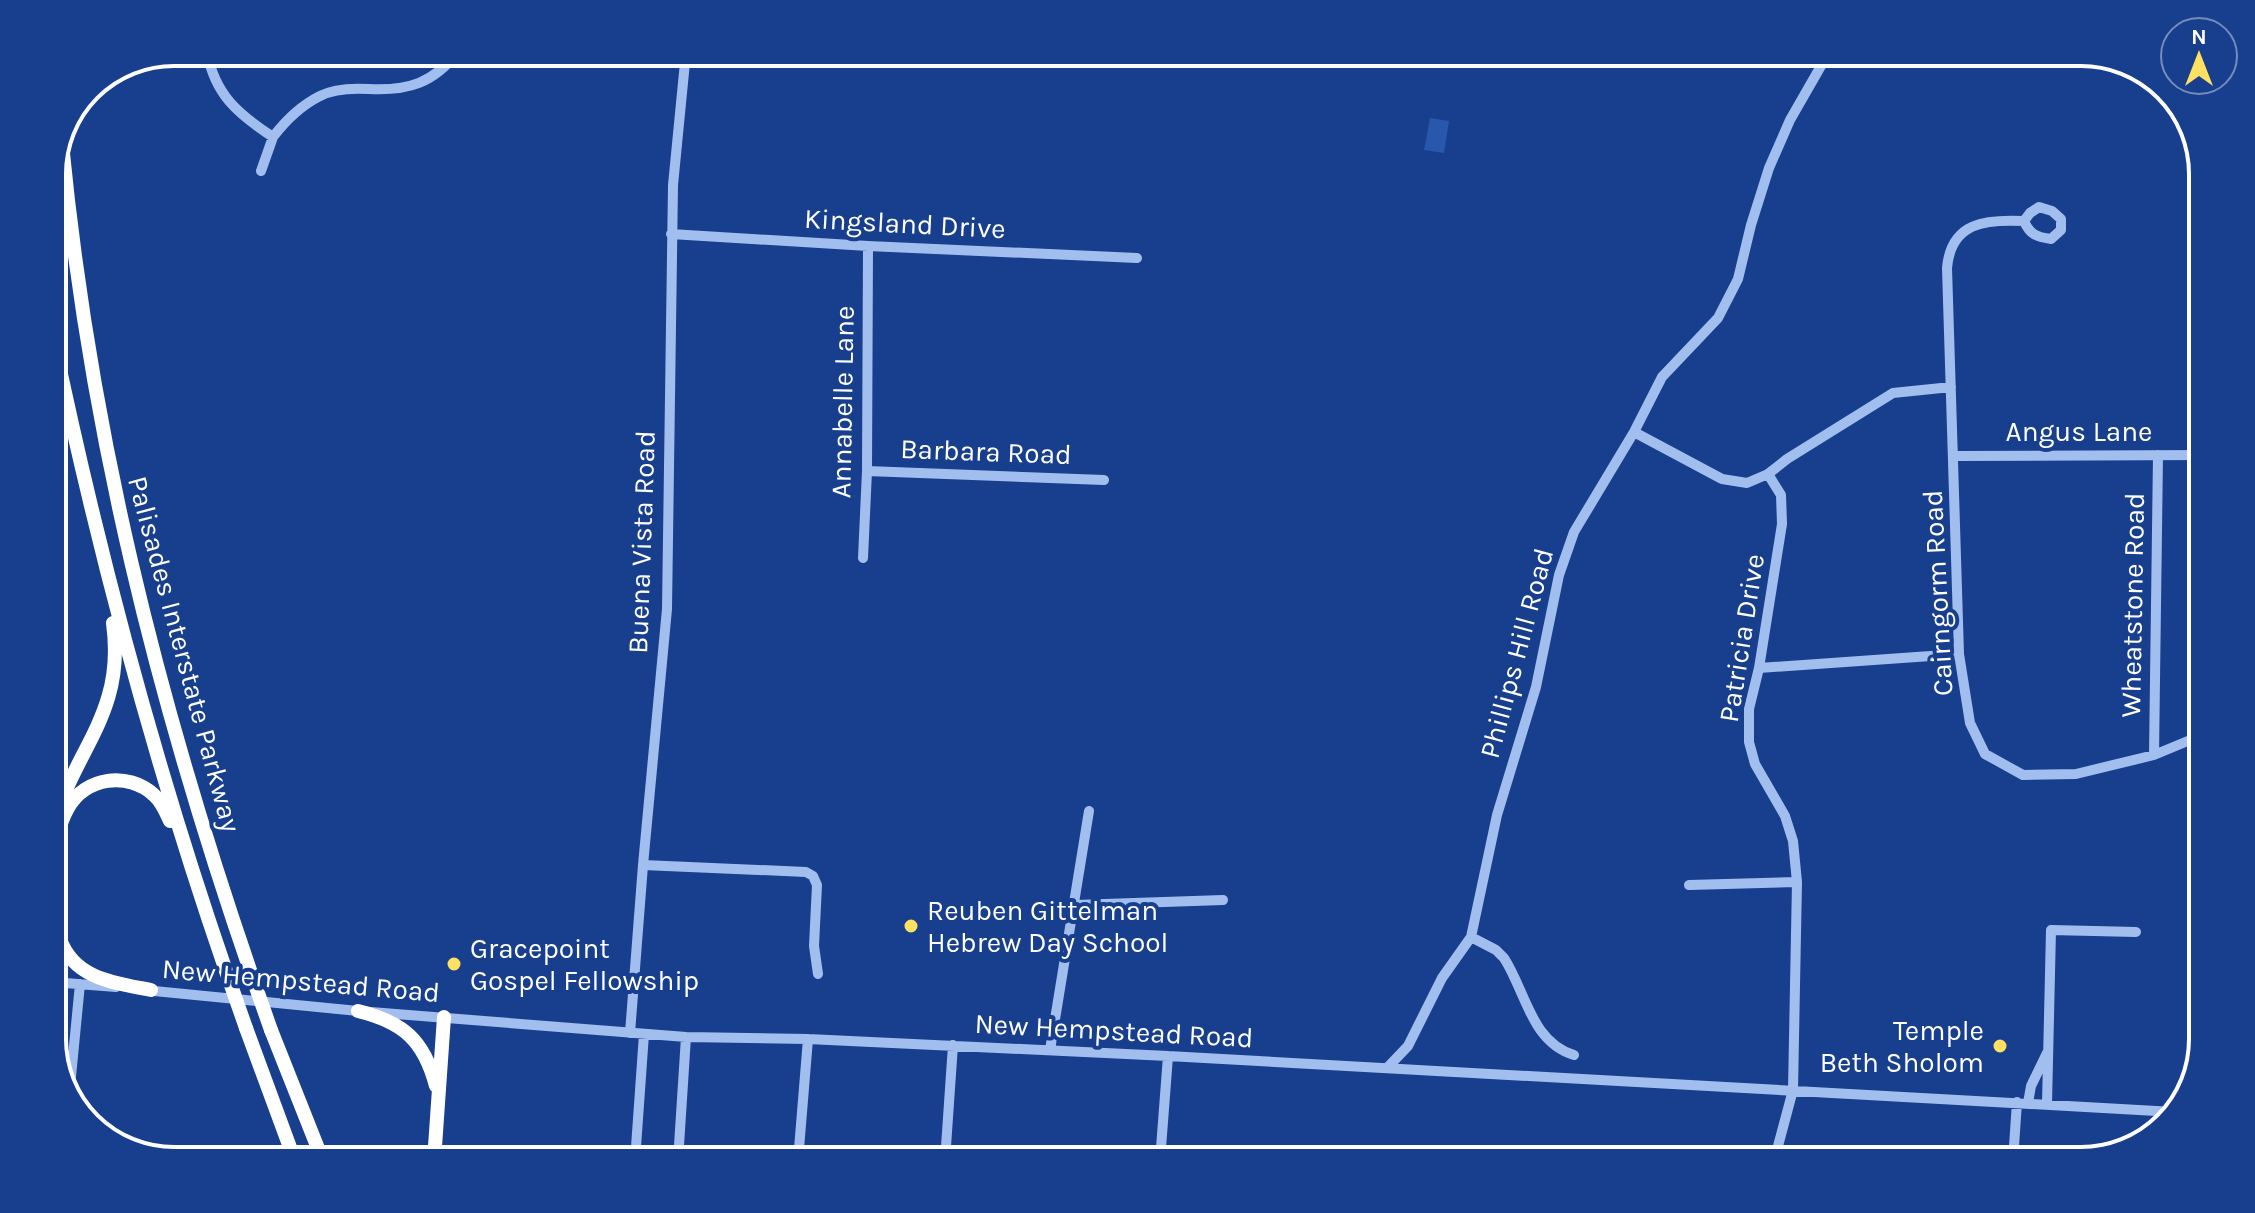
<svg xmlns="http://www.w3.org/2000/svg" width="2255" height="1213" viewBox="0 0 2255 1213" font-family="Karla,sans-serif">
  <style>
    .pitch { fill: #2957ac }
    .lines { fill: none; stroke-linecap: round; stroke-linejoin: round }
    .minor { stroke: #a2beef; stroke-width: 10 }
    .highway { stroke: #fff; stroke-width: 14 }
    .highway-bridge { stroke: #fff; stroke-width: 14 }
    .poi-dot { fill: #ffe060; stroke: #173f8e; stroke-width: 3 }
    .labels { text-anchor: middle; stroke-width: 8; stroke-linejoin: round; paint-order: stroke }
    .street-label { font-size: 28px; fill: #fff; stroke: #173f8e }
    .poi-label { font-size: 28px; fill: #fff; stroke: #173f8e; text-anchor: start }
    .rim { fill: none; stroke: #fff; stroke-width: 4 }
  </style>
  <rect width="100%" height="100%" fill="#173f8e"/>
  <!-- pitch -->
  <path class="pitch" d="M 1430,118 L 1449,121 L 1444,153 L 1424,150 Z"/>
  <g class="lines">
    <!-- minor -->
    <path class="minor" d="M 207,52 C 215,95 238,114 273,137 C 286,120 300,106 320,96 C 335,88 353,88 369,89 C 409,91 433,83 458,52
      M 1105,52 L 1119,53
      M 1776,52 L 1822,65
      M 261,171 L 273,137
      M 2024,221 L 2030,213 L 2039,207 L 2052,211 L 2061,219 L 2061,230 L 2051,239 C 2037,237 2030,235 2024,221 C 1986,219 1951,222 1947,268 L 1959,654 L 1970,723 L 1985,754 L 2023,775 L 2076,774 L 2154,755 L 2195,738 L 2203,732
      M 671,234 L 868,246 L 1137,258
      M 1634,432 L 1722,479 L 1747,483 L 1768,474 L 1787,459 L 1893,393 L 1951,387
      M 1955,456 L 2203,455
      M 867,471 L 1104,480
      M 1768,474 L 1781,495 L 1782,524 L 1759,668 L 1749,709 L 1749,742 L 1755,764 L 1785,816 L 1793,841 L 1797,882 L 1793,1090 L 1774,1161
      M 863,558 L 867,471 L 868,246
      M 1759,668 L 1959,654
      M 2154,755 L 2158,455
      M 643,865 L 806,872 L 813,876 L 817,885 L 814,946 L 818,974
      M 1689,885 L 1797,882
      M 1075,905 L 1223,900
      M 1471,937 L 1496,950 L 1504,958 C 1526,992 1531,1042 1574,1055
      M 52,982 L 116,987
      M 144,990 L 358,1011 L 686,1037 L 808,1039 L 1168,1056 L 2174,1112
      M 630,1033 L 643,865 L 667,609 L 673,185 L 686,52
      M 1050,1050 L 1089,811
      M 1388,1067 L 1408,1046 L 1442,978 L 1471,937 L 1497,815 L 1536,687 L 1559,575 L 1574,532 L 1634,432 L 1662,377 L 1718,318 L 1738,279 L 1751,225 L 1769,168 L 1790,120 L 1829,52
      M 69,1097 L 80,984
      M 2028,1103 L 2031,1086 L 2047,1053
      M 2047,1104 L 2051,930 L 2136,932
      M 635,1161 L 644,1034
      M 678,1161 L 686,1037
      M 798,1161 L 808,1039
      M 945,1161 L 953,1045
      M 1160,1161 L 1168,1056
      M 2013,1161 L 2017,1102"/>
    <!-- highway -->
    <path class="highway" d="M 62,144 C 90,432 157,700 251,973
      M 52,332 C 97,548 154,762 226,971
      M 55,817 C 80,744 125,709 113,623
      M 52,881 C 55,857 55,830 68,808 C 85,777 128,771 154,795 C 162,802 166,812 170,821
      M 52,901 C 56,913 56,926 60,939 C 74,979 115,983 151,990
      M 358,1011 C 403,1022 424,1040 436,1086
      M 246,1028 L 295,1161
      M 271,1030 L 323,1161
      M 434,1161 L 444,1017"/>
    <!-- highway-bridge -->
    <path class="highway-bridge" d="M 226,971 L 246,1028
      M 251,973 L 271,1030"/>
  </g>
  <!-- markers -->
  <g class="poi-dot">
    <circle cx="911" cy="926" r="8"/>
    <circle cx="454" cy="964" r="8"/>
    <circle cx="2000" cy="1046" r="8"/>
  </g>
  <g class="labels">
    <!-- street labels -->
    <g class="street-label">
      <text transform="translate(905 223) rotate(3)" y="10">Kingsland Drive</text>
      <text transform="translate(842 402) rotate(-89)" y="10">Annabelle Lane</text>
      <text x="2079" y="441">Angus Lane</text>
      <text transform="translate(986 451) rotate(2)" y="10">Barbara Road</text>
      <text transform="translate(641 542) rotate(-88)" y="10">Buena Vista Road</text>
      <text transform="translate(1937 593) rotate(-93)" y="10">Cairngorm Road</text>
      <text transform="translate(2132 605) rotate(-89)" y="10">Wheatstone Road</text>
      <text transform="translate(1741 638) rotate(-81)" y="10">Patricia Drive</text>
      <text transform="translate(1516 653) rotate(-75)" y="10">Phillips Hill Road</text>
      <text transform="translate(185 654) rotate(75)" y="10">Palisades Interstate Parkway</text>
      <text transform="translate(301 980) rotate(5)" y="10">New Hempstead Road</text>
      <text transform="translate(1114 1030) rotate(3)" y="10">New Hempstead Road</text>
    </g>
    <!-- poi labels -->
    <g class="poi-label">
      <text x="927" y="920">Reuben Gittelman<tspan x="927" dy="32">Hebrew Day School</tspan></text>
      <text x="470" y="958">Gracepoint<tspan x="470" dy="32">Gospel Fellowship</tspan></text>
      <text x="1984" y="1040" text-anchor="end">Temple<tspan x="1984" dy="32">Beth Sholom</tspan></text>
    </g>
  </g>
  <!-- crop -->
  <path d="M0 0H2255V1213H0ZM174 66H2081A108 108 0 0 1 2189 174V1039A108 108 0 0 1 2081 1147H174A108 108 0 0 1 66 1039V174A108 108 0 0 1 174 66Z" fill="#173f8e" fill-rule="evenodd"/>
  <path class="rim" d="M174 66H2081A108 108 0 0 1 2189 174V1039A108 108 0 0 1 2081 1147H174A108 108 0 0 1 66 1039V174A108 108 0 0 1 174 66Z"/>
  <!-- north arrow -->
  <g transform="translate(2199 56)"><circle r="38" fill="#173f8e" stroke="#748cbb" stroke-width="2"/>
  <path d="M0-6L14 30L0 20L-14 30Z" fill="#ffe060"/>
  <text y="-12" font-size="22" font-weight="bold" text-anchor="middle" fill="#ffffff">N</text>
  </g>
</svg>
